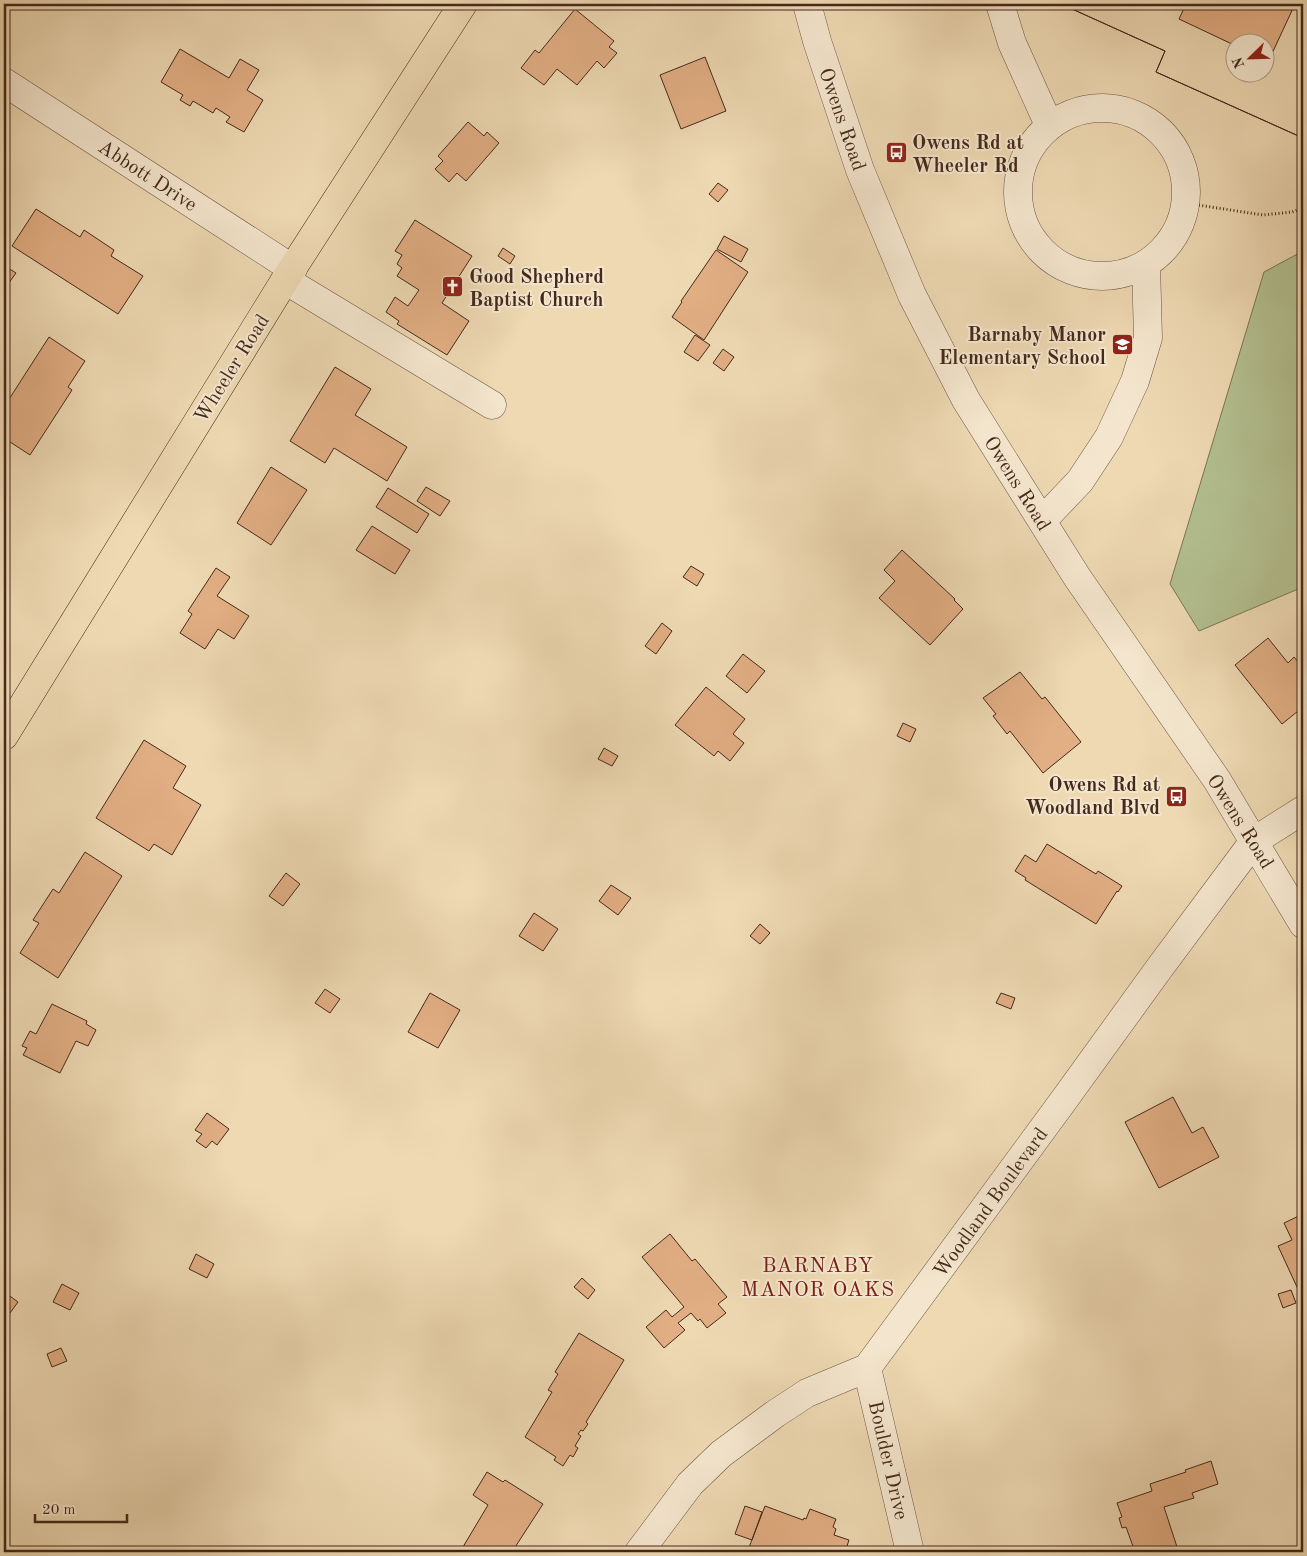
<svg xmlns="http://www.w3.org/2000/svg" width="1307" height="1556" viewBox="0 0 1307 1556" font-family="'Old Standard TT',serif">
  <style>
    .green { fill: #b3c091; stroke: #7c7456 }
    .building { fill: #e2ae84; stroke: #45291c; fill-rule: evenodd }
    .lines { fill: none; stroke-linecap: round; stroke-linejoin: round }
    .minor-casing { stroke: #6f5542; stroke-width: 29 }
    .major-casing { stroke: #45291c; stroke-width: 29 }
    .path { stroke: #45291c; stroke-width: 3; stroke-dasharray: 1 2.5; stroke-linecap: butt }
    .minor { stroke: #f4e6ce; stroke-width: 28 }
    .major { stroke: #eed9b3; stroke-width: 28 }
    .labels { text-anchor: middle; stroke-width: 4; stroke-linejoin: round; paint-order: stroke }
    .street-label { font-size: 20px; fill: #45291c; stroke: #f4e6ce }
    .poi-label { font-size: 20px; font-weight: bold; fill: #45291c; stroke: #f4e6ce; text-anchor: start }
    .neighbourhood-label { font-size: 21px; letter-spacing: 1px; fill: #7a1f14; stroke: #f4e6ce }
  </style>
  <rect width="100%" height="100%" fill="#eed9b3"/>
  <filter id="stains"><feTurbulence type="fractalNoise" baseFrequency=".004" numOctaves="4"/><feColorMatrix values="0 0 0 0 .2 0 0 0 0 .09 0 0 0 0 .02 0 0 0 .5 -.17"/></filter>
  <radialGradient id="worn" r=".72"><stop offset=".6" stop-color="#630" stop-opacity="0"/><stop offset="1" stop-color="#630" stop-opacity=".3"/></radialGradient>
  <!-- green -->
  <path class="green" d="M 1303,251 L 1303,587 L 1199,631 L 1170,584 L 1264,272 Z"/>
  <!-- building -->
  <path class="building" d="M 1061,4 L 1186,4 L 1179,19 L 1234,45 L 1234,72 L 1264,72 L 1264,58 L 1269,60 L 1295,4 L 1303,4 L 1303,138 L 1156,72 L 1165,51 Z
    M 1061,4 L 1303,4 L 1303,138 L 1156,72 L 1165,51 ZM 1234,42 L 1264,42 L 1264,72 L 1234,72 Z
    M 575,9 L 614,41 L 609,47 L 617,53 L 604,68 L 597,61 L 577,85 L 557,69 L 544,85 L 521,68 L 535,50 L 539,53 Z
    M 180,49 L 229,78 L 240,59 L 259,70 L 247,90 L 263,100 L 244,132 L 226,122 L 230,117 L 216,108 L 213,113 L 193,101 L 190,106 L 180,100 L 183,95 L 161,82 Z
    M 705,57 L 726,111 L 681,129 L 660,75 Z
    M 468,122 L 484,136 L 487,132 L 499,143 L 466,181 L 457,173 L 449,182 L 435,169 L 443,161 L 438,156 Z
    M 718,183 L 728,190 L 718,202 L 709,194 Z
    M 36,209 L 80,237 L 84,230 L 114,250 L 111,256 L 143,276 L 118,314 L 12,246 Z
    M 415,220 L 472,256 L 442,303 L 469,321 L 447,355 L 397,324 L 399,321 L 386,312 L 395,297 L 408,306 L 419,290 L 397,276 L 402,268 L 397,264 L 402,255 L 395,251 Z
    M 724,236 L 748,249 L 741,262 L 717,249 Z
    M 503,248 L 515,256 L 510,264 L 498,256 Z
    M 716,250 L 748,272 L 704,340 L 672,317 L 682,302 L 681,301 Z
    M 5,266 L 16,273 L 8,284 L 4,280 L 4,268 Z
    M 695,335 L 710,345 L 698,361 L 684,352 Z
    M 49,337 L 85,361 L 68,387 L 72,390 L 30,455 L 4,438 L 4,407 Z
    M 723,349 L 734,357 L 724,371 L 713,363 Z
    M 335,367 L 371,389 L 355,415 L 407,447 L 387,481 L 334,448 L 325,463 L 290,441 Z
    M 271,467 L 307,490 L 271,545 L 237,523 Z
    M 426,487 L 450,501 L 440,516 L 417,501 Z
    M 388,488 L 429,514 L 417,533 L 376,507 Z
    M 372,526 L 410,550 L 395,574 L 356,550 Z
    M 902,550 L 955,599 L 954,600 L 963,609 L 930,645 L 879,598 L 895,581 L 884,570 Z
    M 691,566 L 704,574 L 697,586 L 683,577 Z
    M 216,568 L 230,577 L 217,596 L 249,616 L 234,639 L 218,629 L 205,649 L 180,633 L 192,614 L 188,611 Z
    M 662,623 L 672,631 L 656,654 L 645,646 Z
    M 1268,638 L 1288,663 L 1294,657 L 1303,668 L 1303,707 L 1282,724 L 1235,665 Z
    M 743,654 L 765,671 L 747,693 L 726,676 Z
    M 1020,672 L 1042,699 L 1045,697 L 1081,742 L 1043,773 L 1010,731 L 1007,734 L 993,716 L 996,714 L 983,698 Z
    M 706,687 L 745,719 L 733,734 L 744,743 L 730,761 L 718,751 L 714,756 L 675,725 Z
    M 903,723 L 916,729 L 910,742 L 897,736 Z
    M 144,740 L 186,766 L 173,788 L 201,805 L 172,855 L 154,844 L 149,851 L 96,818 Z
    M 604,748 L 618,756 L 612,766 L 598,759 Z
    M 1047,844 L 1096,874 L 1098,871 L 1122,886 L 1118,892 L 1117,891 L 1096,924 L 1025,880 L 1026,878 L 1015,871 L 1025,855 L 1036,862 Z
    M 85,852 L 122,876 L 58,978 L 20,953 L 39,923 L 33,920 L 53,889 L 59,893 Z
    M 286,873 L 300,884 L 283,906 L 269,896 Z
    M 611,885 L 631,898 L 618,915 L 599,901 Z
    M 534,913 L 558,929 L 543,951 L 519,936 Z
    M 760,924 L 770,933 L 760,944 L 750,936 Z
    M 325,989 L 340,999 L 330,1013 L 315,1003 Z
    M 430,993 L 460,1010 L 438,1048 L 408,1032 Z
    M 1001,993 L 1015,998 L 1011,1009 L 996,1003 Z
    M 52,1004 L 87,1021 L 86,1024 L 96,1030 L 88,1046 L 76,1041 L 60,1073 L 23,1055 L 27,1048 L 22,1046 L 30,1031 L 36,1034 Z
    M 1173,1097 L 1192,1133 L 1203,1127 L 1219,1157 L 1159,1188 L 1125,1122 Z
    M 207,1113 L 229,1129 L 217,1145 L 212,1141 L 206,1148 L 196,1141 L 202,1134 L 195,1130 Z
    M 1303,1214 L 1303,1300 L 1278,1246 L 1292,1240 L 1284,1223 Z
    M 670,1234 L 692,1261 L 695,1259 L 727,1297 L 718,1304 L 726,1313 L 707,1328 L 700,1319 L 698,1321 L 691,1313 L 678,1323 L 685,1330 L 664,1348 L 646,1327 L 666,1310 L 672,1317 L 684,1307 L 642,1257 Z
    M 196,1254 L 214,1264 L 207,1278 L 189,1269 Z
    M 582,1278 L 595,1290 L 588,1299 L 574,1287 Z
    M 62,1284 L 79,1293 L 70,1310 L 53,1302 Z
    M 1291,1290 L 1296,1303 L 1283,1308 L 1278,1294 Z
    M 7,1294 L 18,1302 L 10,1313 L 4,1308 L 4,1298 Z
    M 579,1333 L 624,1360 L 586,1422 L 588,1424 L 583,1431 L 581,1430 L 578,1434 L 581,1436 L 575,1446 L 578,1448 L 573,1457 L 570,1455 L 563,1466 L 554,1460 L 556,1457 L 525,1437 L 552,1392 L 548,1390 L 558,1374 L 555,1372 Z
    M 61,1348 L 67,1361 L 52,1367 L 47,1354 Z
    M 1211,1461 L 1218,1484 L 1192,1493 L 1194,1498 L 1164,1507 L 1178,1550 L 1172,1552 L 1135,1552 L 1126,1527 L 1122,1528 L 1119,1518 L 1122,1517 L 1117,1503 L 1152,1491 L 1150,1484 L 1186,1472 L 1185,1470 Z
    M 487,1472 L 503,1482 L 505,1480 L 543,1504 L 512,1552 L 460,1552 L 488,1505 L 473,1495 Z
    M 745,1506 L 762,1512 L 752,1540 L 735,1534 Z
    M 765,1506 L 803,1520 L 804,1518 L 806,1519 L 810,1509 L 836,1519 L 833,1527 L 836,1529 L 834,1535 L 849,1540 L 845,1552 L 754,1552 L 748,1550 Z"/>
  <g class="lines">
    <defs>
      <path id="minor" d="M 807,4 L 817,41 L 860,170 L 912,295 L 966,400 L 1077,577 L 1217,780 L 1303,924
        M 1000,4 L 1012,43 L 1049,125
        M 4,82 L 293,269
        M1018 192a84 84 0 1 1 168 0a84 84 0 1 1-168 0Z
        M 285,280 L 492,405
        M 1042,521 L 1080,481 L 1109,437 L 1135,381 L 1148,338 L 1146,264
        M 867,1368 L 910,1552
        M 639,1552 L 690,1484 L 721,1454 L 775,1414 L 807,1393 L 867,1368 L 1061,1104 L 1158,970 L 1254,841 L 1303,810"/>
      <path id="major" d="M 4,736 L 285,280 L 463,4"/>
    </defs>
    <!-- minor casing -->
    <use href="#minor" class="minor-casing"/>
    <!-- major casing -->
    <use href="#major" class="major-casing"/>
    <!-- path -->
    <path class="path" d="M 1185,203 L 1263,215 L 1292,212 L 1303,208"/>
    <!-- minor -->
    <use href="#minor" class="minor"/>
    <!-- major -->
    <use href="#major" class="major"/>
  </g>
  <!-- icons -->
  <defs>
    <symbol id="bus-square" viewBox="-11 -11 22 22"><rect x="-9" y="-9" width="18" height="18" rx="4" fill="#8f2418" stroke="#f4e6ce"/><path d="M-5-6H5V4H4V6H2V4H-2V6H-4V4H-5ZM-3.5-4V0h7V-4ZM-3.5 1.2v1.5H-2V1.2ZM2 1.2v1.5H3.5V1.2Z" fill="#fff"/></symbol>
    <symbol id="church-square" viewBox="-11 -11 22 22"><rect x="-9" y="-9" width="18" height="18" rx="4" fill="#8f2418" stroke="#f4e6ce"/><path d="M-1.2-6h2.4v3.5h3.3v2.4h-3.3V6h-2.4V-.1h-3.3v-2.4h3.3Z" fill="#fff"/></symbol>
    <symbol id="school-square" viewBox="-11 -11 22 22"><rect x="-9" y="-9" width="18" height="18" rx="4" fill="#8f2418" stroke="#f4e6ce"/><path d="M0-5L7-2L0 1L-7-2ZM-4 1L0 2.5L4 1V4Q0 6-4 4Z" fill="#fff"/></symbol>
  </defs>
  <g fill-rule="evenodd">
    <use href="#bus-square" x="884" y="140" width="25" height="25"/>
    <use href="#church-square" x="440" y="274" width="25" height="25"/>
    <use href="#school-square" x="1110" y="332" width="25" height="25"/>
    <use href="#bus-square" x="1164" y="784" width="25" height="25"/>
  </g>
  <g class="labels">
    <!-- street labels -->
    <g class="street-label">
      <text transform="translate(843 119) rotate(71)" y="7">Owens Road</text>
      <text transform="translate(148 175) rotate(33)" y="7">Abbott Drive</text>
      <text transform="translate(231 368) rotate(-58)" y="7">Wheeler Road</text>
      <text transform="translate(1018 483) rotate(58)" y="7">Owens Road</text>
      <text transform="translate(1241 821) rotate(58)" y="7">Owens Road</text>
      <text transform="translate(990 1202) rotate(-54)" y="7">Woodland Boulevard</text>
      <text transform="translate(889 1460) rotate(77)" y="7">Boulder Drive</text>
    </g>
    <!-- poi labels -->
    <g class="poi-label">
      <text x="912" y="149">Owens Rd at<tspan x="912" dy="23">Wheeler Rd</tspan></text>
      <text x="469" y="283">Good Shepherd<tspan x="469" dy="23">Baptist Church</tspan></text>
      <text x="1106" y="341" text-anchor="end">Barnaby Manor<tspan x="1106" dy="23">Elementary School</tspan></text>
      <text x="1160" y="791" text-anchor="end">Owens Rd at<tspan x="1160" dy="23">Woodland Blvd</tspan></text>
    </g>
    <!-- neighbourhood labels -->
    <g class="neighbourhood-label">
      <text x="818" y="1272">BARNABY<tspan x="818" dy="24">MANOR OAKS</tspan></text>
    </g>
  </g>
  <!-- margin -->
  <rect width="1307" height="1556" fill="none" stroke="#eed9b3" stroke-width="20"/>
  <rect x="5" y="5" width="1297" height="1546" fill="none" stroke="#45291c" stroke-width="2.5"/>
  <rect x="10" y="10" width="1287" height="1536" fill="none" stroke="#45291c"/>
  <!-- north arrow -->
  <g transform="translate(1250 58) rotate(247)"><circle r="24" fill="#f4e6ce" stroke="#ae9a87"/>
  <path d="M0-4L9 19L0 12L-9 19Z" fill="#8f2418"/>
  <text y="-8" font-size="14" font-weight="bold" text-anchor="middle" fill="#45291c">N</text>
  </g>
  <!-- scale -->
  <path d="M35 1514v8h92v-8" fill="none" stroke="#45291c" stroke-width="2.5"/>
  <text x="42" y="1514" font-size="15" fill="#45291c" stroke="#f4e6ce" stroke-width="4" paint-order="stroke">20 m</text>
  <rect width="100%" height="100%" filter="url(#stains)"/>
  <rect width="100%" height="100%" fill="url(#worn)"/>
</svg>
